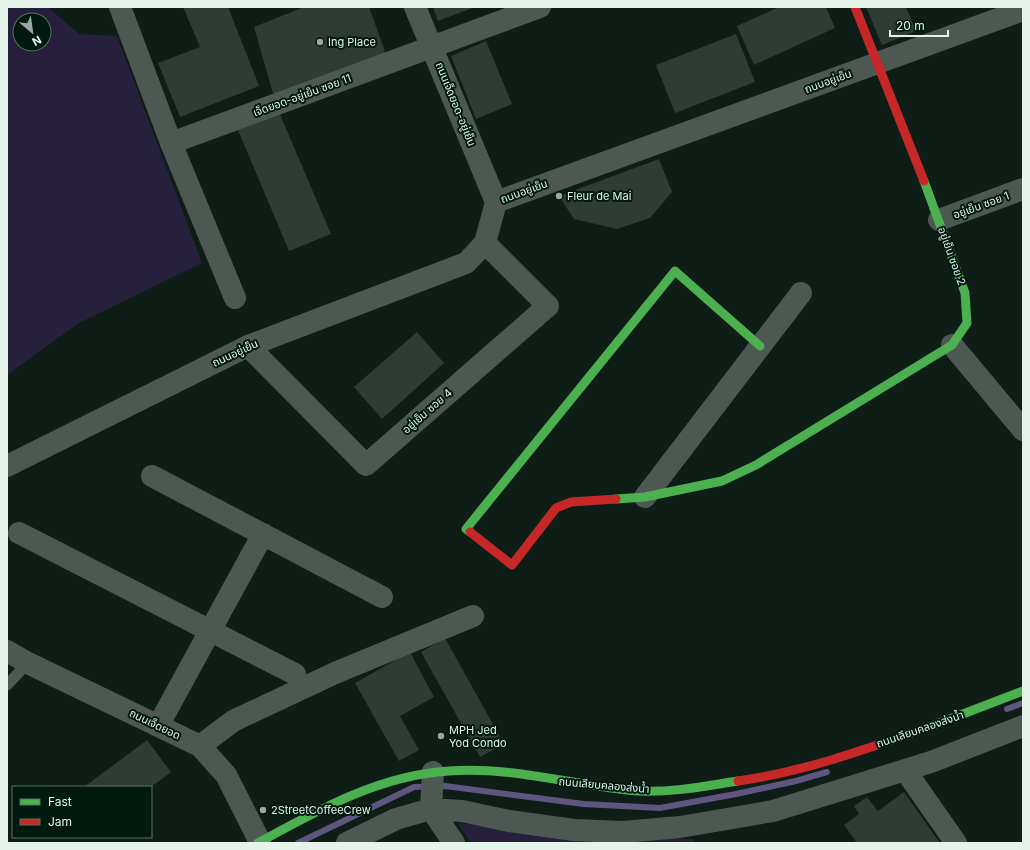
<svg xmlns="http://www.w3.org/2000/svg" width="1030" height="850" viewBox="0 0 1030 850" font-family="Inter,'Noto Sans Thai',sans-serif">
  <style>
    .green { fill: #26203c; fill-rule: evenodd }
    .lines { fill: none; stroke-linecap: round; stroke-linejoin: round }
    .stream { stroke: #5f567f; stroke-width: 6 }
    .building { fill: #2f3b35 }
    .lane { stroke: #4d5852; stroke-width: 11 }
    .street { stroke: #4d5852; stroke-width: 22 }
    .fast { stroke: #4caf50; stroke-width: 9 }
    .jam { stroke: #c62828; stroke-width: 9 }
    .poi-dot { fill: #99a9a1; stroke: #011a0f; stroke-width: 1.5 }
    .labels { text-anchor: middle; stroke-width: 4; stroke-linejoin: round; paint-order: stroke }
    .poi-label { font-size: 11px; fill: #e4f4eb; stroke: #011a0f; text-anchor: start }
    .street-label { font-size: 11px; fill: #e4f4eb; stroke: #011a0f }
  </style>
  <rect width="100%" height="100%" fill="#0f1d17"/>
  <!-- green -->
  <path class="green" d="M 7,7 L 48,7 L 79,34 L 117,36 L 202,263 L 79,323 L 7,375 ZM 20,20 L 44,20 L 44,44 L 20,44 Z
    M 458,823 L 579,836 L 693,839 L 695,843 L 471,843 Z"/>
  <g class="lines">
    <!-- stream -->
    <path class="stream" d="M 1007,709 L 1023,703
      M 298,843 L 414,787 L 445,786 L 584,804 L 660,808 L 736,794 L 796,781 L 827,772"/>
  </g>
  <!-- building -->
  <path class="building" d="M 183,7 L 228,7 L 259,86 L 180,117 L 158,63 L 200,47 Z
    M 304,7 L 369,7 L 387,57 L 274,97 L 254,27 Z
    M 433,7 L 475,7 L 438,21 Z
    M 779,7 L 826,7 L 835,28 L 754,65 L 737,26 Z
    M 866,7 L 906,7 L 916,31 L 882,45 Z
    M 736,34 L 755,82 L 675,113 L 656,65 Z
    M 486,41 L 512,104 L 476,119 L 451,56 Z
    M 279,112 L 331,234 L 289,251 L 238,130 Z
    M 659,159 L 672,192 L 650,218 L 617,229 L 574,219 L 559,196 Z
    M 417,332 L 444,363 L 382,419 L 354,387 Z
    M 445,638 L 504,744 L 480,757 L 421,652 Z
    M 410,652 L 434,697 L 400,716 L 419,750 L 399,761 L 355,683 Z
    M 147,740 L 171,772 L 151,787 L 84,787 Z
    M 904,792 L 940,843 L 857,843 L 844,825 L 859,814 L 854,806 L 867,797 L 878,811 Z"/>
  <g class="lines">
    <!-- lane -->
    <path class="lane" d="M 7,685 L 28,663"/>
    <!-- street -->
    <path class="street" d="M 120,7 L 171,143 L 235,298
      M 415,7 L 496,202
      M 171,143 L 540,7
      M 496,202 L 1023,10
      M 939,220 L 1023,189
      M 952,345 L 1023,430
      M 248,346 L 366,465 L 548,306 L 485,243
      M 7,466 L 248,346 L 466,263 L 485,243 L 496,202
      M 152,476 L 382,597
      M 645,497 L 801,293
      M 19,533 L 295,674
      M 7,651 L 28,663 L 200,746 L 226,775 L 260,842
      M 158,726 L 263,534
      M 200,746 L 233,721 L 335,673 L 473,616
      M 905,770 L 956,843
      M 433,772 L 431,809 L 454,843
      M 347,843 L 396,819 L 431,809 L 462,811 L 509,821 L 574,830 L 623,832 L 680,827 L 773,811 L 931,762 L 1023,726"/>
    <!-- fast -->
    <path class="fast" d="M 616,499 L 645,497 L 722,481 L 756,465 L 952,345 L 967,323 L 965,293 L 924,181
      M 470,532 L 466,529 L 675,271 L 760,346
      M 929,727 L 1023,691
      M 258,843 C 318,810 380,775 449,771 C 512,766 576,786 638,791 C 671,793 705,786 738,781"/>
    <!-- jam -->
    <path class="jam" d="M 855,7 L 924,181
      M 470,532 L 512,565 L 556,508 L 571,502 L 616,499
      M 738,781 C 803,772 867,749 929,727"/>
  </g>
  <!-- markers -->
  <g class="poi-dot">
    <circle cx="320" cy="42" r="4"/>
    <circle cx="559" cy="196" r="4"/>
    <circle cx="441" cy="736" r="4"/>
    <circle cx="263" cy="810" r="4"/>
  </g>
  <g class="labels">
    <!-- poi labels -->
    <g class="poi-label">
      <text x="328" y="46">Ing Place</text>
      <text x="567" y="200">Fleur de Mai</text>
      <text x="449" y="734">MPH Jed<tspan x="449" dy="13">Yod Condo</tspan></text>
      <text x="271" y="814">2StreetCoffeeCrew</text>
    </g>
    <!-- street labels -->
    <g class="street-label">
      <text transform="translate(828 81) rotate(-20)" y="4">ถนนอยู่เย็น</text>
      <text transform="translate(302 95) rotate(-20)" y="4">เจ็ดยอด-อยู่เย็น ซอย 11</text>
      <text transform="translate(456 104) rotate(68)" y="4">ถนนเจ็ดยอด-อยู่เย็น</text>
      <text transform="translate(524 191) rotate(-20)" y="4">ถนนอยู่เย็น</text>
      <text transform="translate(981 205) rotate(-20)" y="4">อยู่เย็น ซอย 1</text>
      <text transform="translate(952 256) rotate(70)" y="4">อยู่เย็น ซอย 2</text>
      <text transform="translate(235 353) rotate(-25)" y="4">ถนนอยู่เย็น</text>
      <text transform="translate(427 411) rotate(-41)" y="4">อยู่เย็น ซอย 4</text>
      <text transform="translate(155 724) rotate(26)" y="4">ถนนเจ็ดยอด</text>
      <text transform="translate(920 729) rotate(-19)" y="4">ถนนเลียบคลองส่งน้ำ</text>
      <text transform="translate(604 785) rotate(5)" y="4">ถนนเลียบคลองส่งน้ำ</text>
    </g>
  </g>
  <!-- border -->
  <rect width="1030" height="850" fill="none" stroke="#e4f4eb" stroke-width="16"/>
  <!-- legend -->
  <rect x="12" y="786" width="140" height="52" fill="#011a0f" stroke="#5c7167"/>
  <rect x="20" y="799" width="20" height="6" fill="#4caf50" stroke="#5c7167"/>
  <text x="48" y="806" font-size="12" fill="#e4f4eb">Fast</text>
  <rect x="20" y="819" width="20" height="6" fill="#c62828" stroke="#5c7167"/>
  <text x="48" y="826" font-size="12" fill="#e4f4eb">Jam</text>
  <!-- north arrow -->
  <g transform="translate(32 32) rotate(151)"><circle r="19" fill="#011a0f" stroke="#5c7167"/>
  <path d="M0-3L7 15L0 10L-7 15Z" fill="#99a9a1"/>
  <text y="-6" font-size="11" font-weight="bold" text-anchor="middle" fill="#e4f4eb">N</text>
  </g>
  <!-- scale -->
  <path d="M890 30v6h58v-6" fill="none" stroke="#e4f4eb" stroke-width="2"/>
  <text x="896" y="30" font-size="12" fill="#e4f4eb" stroke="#011a0f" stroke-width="3" paint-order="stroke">20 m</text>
</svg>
